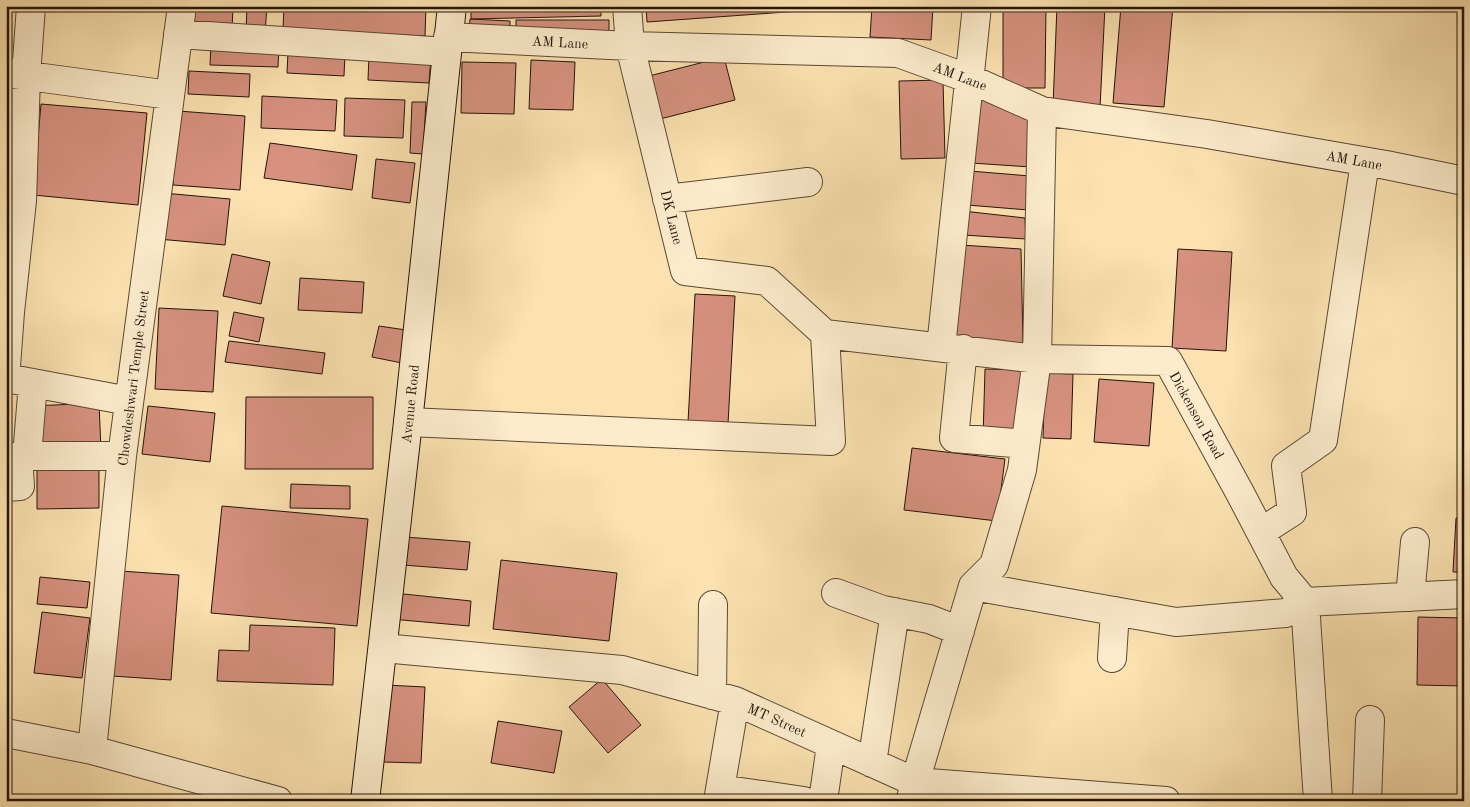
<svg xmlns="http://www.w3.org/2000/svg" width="1470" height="807" viewBox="0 0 1470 807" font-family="'Old Standard TT',serif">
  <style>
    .building { fill: #d6917f; stroke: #24140b }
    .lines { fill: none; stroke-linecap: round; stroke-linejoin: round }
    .street-casing { stroke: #5a4834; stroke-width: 30 }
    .secondary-casing { stroke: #24140b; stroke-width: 30 }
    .street { stroke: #fceccc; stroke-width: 28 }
    .secondary { stroke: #fceccc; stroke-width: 28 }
    .labels { text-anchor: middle; stroke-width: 4.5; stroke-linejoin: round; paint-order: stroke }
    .street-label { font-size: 14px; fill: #24140b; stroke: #fceccc }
  </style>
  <rect width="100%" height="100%" fill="#fbe2b0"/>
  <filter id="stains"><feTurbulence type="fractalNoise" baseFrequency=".004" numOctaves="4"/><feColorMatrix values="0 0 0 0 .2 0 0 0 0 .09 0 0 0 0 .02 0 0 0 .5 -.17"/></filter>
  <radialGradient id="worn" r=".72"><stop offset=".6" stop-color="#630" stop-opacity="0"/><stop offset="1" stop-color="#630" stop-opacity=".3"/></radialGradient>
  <!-- building -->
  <path class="building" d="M 191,6 L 233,6 L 232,30 L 190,28 Z
    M 247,6 L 267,6 L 265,33 L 246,32 Z
    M 284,6 L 426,6 L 425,36 L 283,30 Z
    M 471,6 L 601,6 L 601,16 L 471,19 Z
    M 646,6 L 842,6 L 842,8 L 647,22 Z
    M 872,6 L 933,6 L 931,40 L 870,37 Z
    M 1003,6 L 1046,6 L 1045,88 L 1003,88 Z
    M 1057,6 L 1105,6 L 1100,108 L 1053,106 Z
    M 1121,6 L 1173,6 L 1164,107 L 1113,103 Z
    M 470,19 L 510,21 L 510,38 L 469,37 Z
    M 516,20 L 609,20 L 609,39 L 516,40 Z
    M 211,42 L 279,45 L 278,67 L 210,65 Z
    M 288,52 L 345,54 L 344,76 L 287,73 Z
    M 369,55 L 431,57 L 429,83 L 368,80 Z
    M 724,57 L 735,100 L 652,121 L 641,78 Z
    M 531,60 L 575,62 L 573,110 L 529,109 Z
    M 462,62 L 516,63 L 514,114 L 461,113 Z
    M 189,71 L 250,74 L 249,97 L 188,94 Z
    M 943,80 L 945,158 L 901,159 L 899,81 Z
    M 976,94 L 1031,118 L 1031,167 L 971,163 Z
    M 262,96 L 337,100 L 335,131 L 261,128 Z
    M 345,98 L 405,100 L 403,138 L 344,136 Z
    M 412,102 L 426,102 L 423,154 L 410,153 Z
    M 41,104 L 147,113 L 138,205 L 33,195 Z
    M 178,111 L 245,116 L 240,190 L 173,185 Z
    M 270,143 L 357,155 L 352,190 L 264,178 Z
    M 376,159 L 415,163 L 410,203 L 372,198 Z
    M 970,171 L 1030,176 L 1028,210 L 967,205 Z
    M 163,193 L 230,199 L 225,245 L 158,239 Z
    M 963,211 L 1025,218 L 1026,239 L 963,235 Z
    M 961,245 L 1021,249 L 1023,344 L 953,338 Z
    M 1178,249 L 1232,252 L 1226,351 L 1172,348 Z
    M 232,254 L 270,262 L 261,304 L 223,296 Z
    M 300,278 L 364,282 L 362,313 L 298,310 Z
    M 695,294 L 735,296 L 728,424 L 688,422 Z
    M 159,308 L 218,311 L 213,392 L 155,389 Z
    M 234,312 L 264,318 L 259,342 L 229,336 Z
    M 379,326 L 406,330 L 402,363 L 372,357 Z
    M 229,341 L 325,353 L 322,374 L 225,362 Z
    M 985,369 L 1025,370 L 1023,439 L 983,438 Z
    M 1045,373 L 1073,374 L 1071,439 L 1043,438 Z
    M 1099,379 L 1154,383 L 1149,446 L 1094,442 Z
    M 246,397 L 373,397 L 373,469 L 245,469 Z
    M 99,403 L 101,450 L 34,452 L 32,406 Z
    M 148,406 L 215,413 L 210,462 L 142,454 Z
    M 912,448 L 1005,459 L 997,521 L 904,510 Z
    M 99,462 L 99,508 L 37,509 L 37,463 Z
    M 291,484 L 350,486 L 350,509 L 290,508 Z
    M 222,506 L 368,519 L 357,626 L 211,613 Z
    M 1456,518 L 1464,519 L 1464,572 L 1453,572 Z
    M 405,537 L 470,542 L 467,570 L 403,565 Z
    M 501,560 L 617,573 L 609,641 L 493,629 Z
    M 120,571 L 179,575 L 171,680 L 112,676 Z
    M 40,577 L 90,582 L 87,608 L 37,604 Z
    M 394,593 L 471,601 L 469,626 L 391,619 Z
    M 42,612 L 90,618 L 82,678 L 34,673 Z
    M 1418,617 L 1464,618 L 1464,686 L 1417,685 Z
    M 250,625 L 335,628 L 333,685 L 217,681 L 219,650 L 249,651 Z
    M 602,679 L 641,725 L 608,753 L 569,707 Z
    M 386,685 L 425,687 L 421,763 L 382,762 Z
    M 498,721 L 562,731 L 554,773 L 491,763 Z
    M 8,796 L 55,801 L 8,801 Z"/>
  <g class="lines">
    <defs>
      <path id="street" d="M 627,6 L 630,46 L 685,271 L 767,281 L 825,334
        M 178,34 L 447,52
        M 448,37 L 630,46 L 898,53 L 970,79 L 1042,111 L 1207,134 L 1386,165 L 1464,181
        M 6,73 L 170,95
        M 667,199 L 808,182
        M 825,334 L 1037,359 L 1168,361 L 1240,493 L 1284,577 L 1305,602
        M 941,347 L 977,6
        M 963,349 L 954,438 L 1025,444
        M 6,367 L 10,312 L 22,201 L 26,76 L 31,6
        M 6,378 L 129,401
        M 408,422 L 831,441 L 825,334
        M 27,456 L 33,383
        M 6,487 L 20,486 L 18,456 L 122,456
        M 1261,532 L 1292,512 L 1286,466 L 1323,440 L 1365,162
        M 973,586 L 1176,622 L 1286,613 L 1305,602 L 1464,594
        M 836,593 L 883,610 L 929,619 L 960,631
        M 1410,597 L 1415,542
        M 1305,602 L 1318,801
        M 383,648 L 622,670 L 735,701 L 915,782 L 1166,801
        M 1112,658 L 1115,611
        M 712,695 L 713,605
        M 6,733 L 92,750 L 278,801
        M 92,750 L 122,456 L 182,6
        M 872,763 L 895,612
        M 720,789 L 804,801
        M 911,799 L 915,782 L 973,586 L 994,565 L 1022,470 L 1037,359 L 1042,111
        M 718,801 L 735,701
        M 823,801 L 831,745
        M 1367,801 L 1370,720"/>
      <path id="secondary" d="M 365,801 L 408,422 L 452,6"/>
    </defs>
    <!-- street casing -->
    <use href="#street" class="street-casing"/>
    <!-- secondary casing -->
    <use href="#secondary" class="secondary-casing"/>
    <!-- street -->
    <use href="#street" class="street"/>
    <!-- secondary -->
    <use href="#secondary" class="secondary"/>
  </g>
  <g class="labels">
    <!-- street labels -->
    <g class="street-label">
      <text transform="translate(560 42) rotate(3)" y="5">AM Lane</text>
      <text transform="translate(960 76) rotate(21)" y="5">AM Lane</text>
      <text transform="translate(1354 160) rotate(10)" y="5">AM Lane</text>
      <text transform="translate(672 217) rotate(76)" y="5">DK Lane</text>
      <text transform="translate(133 378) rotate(-83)" y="5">Chowdeshwari Temple Street</text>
      <text transform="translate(410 404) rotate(-84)" y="5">Avenue Road</text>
      <text transform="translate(1197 415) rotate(61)" y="5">Dickenson Road</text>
      <text transform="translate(777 720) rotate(24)" y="5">MT Street</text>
    </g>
  </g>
  <!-- margin -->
  <rect width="1470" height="807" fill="none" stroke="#fbe2b0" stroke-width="25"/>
  <rect x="8" y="8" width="1455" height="792" fill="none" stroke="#24140b" stroke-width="2.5"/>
  <rect x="12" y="12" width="1445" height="782" fill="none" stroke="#24140b"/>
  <rect width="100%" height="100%" filter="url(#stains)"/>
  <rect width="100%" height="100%" fill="url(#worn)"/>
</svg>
